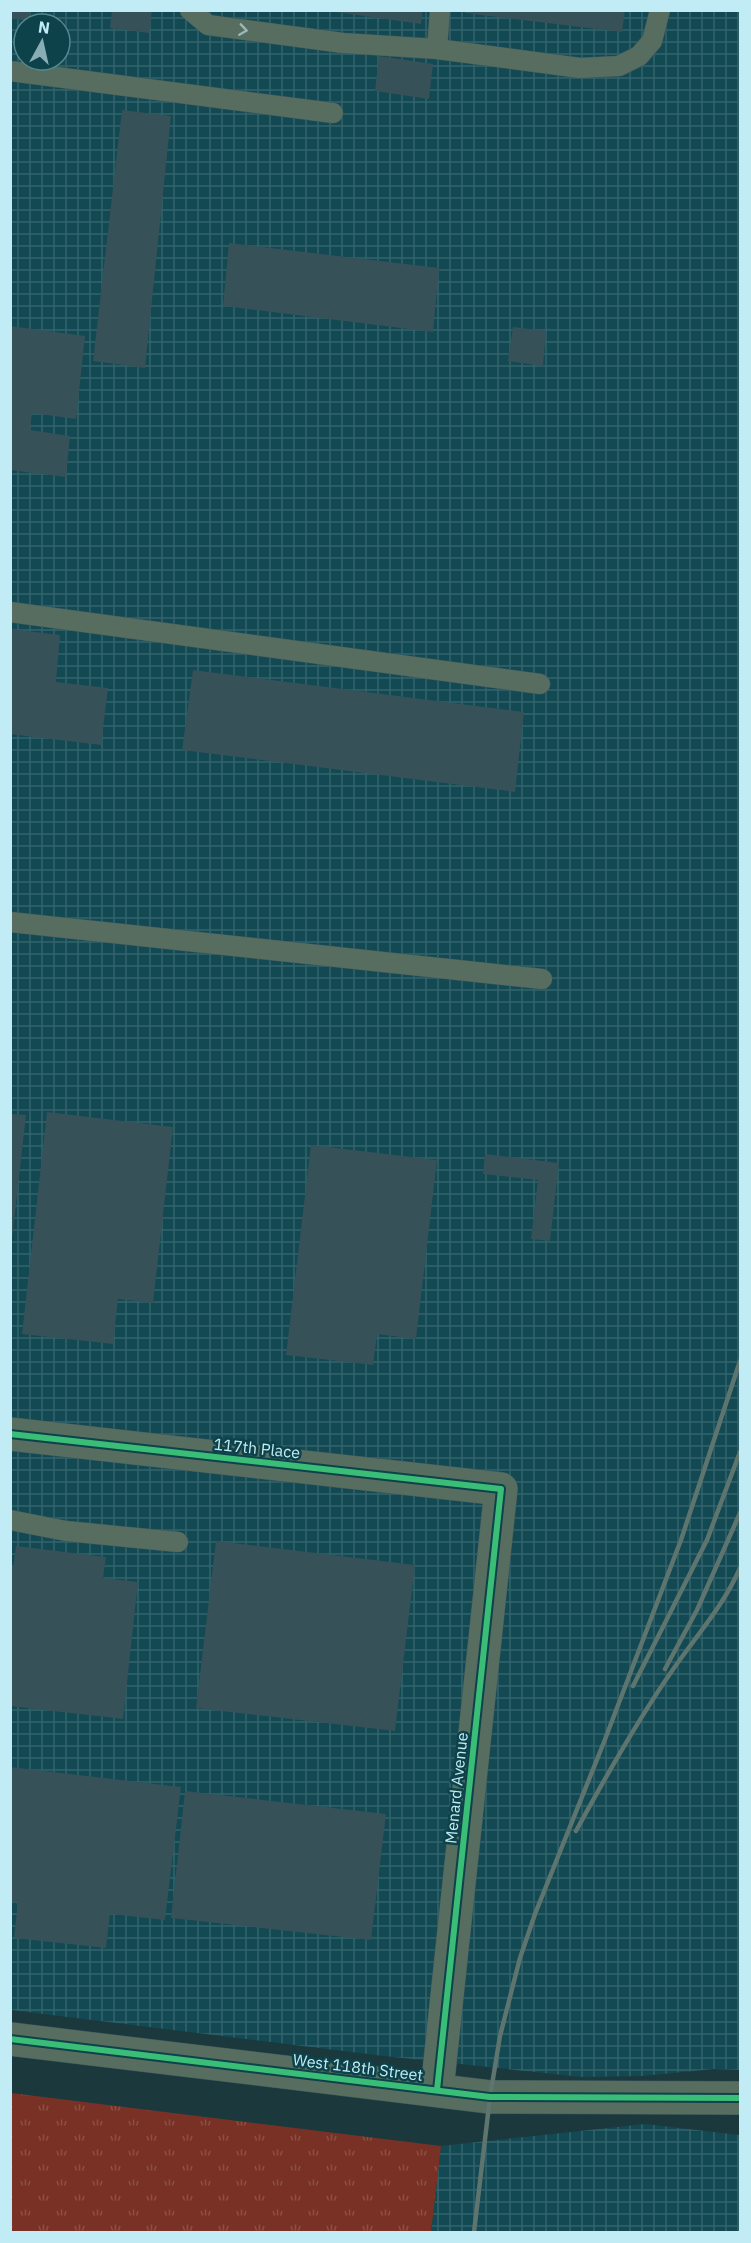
<svg xmlns="http://www.w3.org/2000/svg" width="751" height="2243" viewBox="0 0 751 2243" font-family="'IBM Plex Sans',sans-serif">
  <style>
    .industrial { fill: url(#industrial-grid); fill-rule: evenodd }
    .grass { fill: url(#grass-tufts) }
    .building { fill: #375158 }
    .lines { fill: none; stroke-linecap: round; stroke-linejoin: round }
    .service-casing { stroke: #3c575c; stroke-width: 21 }
    .minor-casing { stroke: #3c575c; stroke-width: 34 }
    .service { stroke: #566d60; stroke-width: 20 }
    .minor { stroke: #566d60; stroke-width: 33 }
    .rail { stroke: #5e746f; stroke-width: 4.5 }
    .cycleway-casing { stroke: #0e424a; stroke-width: 10 }
    .cycleway { stroke: #3abd76; stroke-width: 6 }
    .oneway { stroke: #97b9b9 }
    .labels { text-anchor: middle; stroke-width: 5; stroke-linejoin: round; paint-order: stroke }
    .street-label { font-size: 16px; fill: #c2ecf5; stroke: #0e424a }
  </style>
  <defs>
    <pattern id="industrial-grid" width="8" height="8" patternUnits="userSpaceOnUse" patternTransform="scale(1.5)"><rect width="8" height="8" fill="#124953"/><path d="M0 4h8M4 0v8" fill="none" stroke="#33636c"/></pattern>
    <pattern id="grass-tufts" width="24" height="20" patternUnits="userSpaceOnUse" patternTransform="scale(1.5)"><rect width="24" height="20" fill="#7a3125"/><path d="M3 7l-1-3M5 7V3M7 7l1-3M15 17l-1-3M17 17v-4M19 17l1-3" fill="none" stroke="#8b4f45"/></pattern>
  </defs>
  <rect width="100%" height="100%" fill="#1b383d"/>
  <!-- industrial -->
  <path class="industrial" d="M 11,11 L 740,11 L 740,2070 L 714,2069 L 642,2076 L 582,2077 L 384,2056 L 11,2010 ZM 24,24 L 60,24 L 60,60 L 24,60 Z
    M 645,2124 L 740,2135 L 740,2232 L 431,2232 L 441,2146 Z"/>
  <!-- grass -->
  <path class="grass" d="M 11,2093 L 441,2146 L 431,2232 L 11,2232 Z"/>
  <!-- building -->
  <path class="building" d="M 10,10 L 30,10 L 29,21 L 10,18 Z
    M 112,10 L 152,10 L 149,33 L 110,28 Z
    M 322,10 L 423,10 L 421,24 Z
    M 465,10 L 625,10 L 622,32 L 465,13 Z
    M 379,56 L 433,64 L 429,99 L 375,91 Z
    M 122,110 L 171,116 L 145,368 L 93,361 Z
    M 229,243 L 439,268 L 433,332 L 223,306 Z
    M 10,326 L 85,336 L 76,419 L 32,413 L 30,430 L 70,436 L 66,477 L 10,470 Z
    M 513,327 L 546,331 L 543,366 L 508,361 Z
    M 10,629 L 60,635 L 56,682 L 108,688 L 101,745 L 10,734 Z
    M 193,670 L 524,712 L 515,792 L 182,750 Z
    M 47,1112 L 173,1127 L 153,1303 L 118,1299 L 113,1344 L 22,1334 Z
    M 10,1114 L 26,1115 L 12,1239 L 10,1239 Z
    M 311,1145 L 437,1160 L 416,1339 L 377,1334 L 373,1365 L 286,1355 Z
    M 485,1154 L 559,1163 L 550,1241 L 531,1239 L 538,1180 L 483,1174 Z
    M 216,1541 L 415,1565 L 395,1731 L 196,1708 Z
    M 16,1546 L 106,1557 L 103,1578 L 138,1582 L 123,1719 L 10,1706 L 10,1567 L 13,1567 Z
    M 10,1767 L 181,1787 L 165,1920 L 110,1914 L 106,1948 L 14,1938 L 18,1902 L 10,1901 Z
    M 185,1791 L 386,1814 L 371,1940 L 171,1918 Z"/>
  <g class="lines">
    <defs>
      <path id="service" d="M 190,10 L 208,25 L 343,43 L 437,49 L 440,10
        M 437,49 L 580,68 L 619,66 L 639,56 L 652,41 L 660,10
        M 10,71 L 333,113
        M 10,612 L 540,684
        M 10,922 L 542,979
        M 10,1520 L 66,1531 L 178,1542"/>
      <path id="minor" d="M 10,1434 L 501,1489 L 437,2090
        M 10,2039 L 490,2097 L 740,2098"/>
    </defs>
    <!-- service casing -->
    <use href="#service" class="service-casing"/>
    <!-- minor casing -->
    <use href="#minor" class="minor-casing"/>
    <!-- service -->
    <use href="#service" class="service"/>
    <!-- minor -->
    <use href="#minor" class="minor"/>
    <!-- rail -->
    <path class="rail" d="M 665,1669 L 697,1610 L 740,1513
      M 633,1686 L 707,1540 L 740,1452
      M 576,1831 C 606,1776 638,1719 674,1668 C 697,1635 724,1605 740,1568
      M 474,2232 L 490,2097 L 500,2036 L 520,1958 L 535,1914 L 604,1742 L 681,1540 L 740,1361"/>
    <defs>
      <path id="cycleway" d="M 10,1434 L 501,1489 L 437,2090
        M 10,2039 L 490,2097 L 740,2098"/>
    </defs>
    <!-- cycleway casing -->
    <use href="#cycleway" class="cycleway-casing"/>
    <!-- cycleway -->
    <use href="#cycleway" class="cycleway"/>
  </g>
  <!-- one-way arrows -->
  <defs><path id="oneway-chevron" d="M-2-3.5L2.5 0L-2 3.5" fill="none" stroke-width="1.6" stroke-linecap="round" stroke-linejoin="round" transform="scale(1.5)"/></defs>
  <use class="oneway" href="#oneway-chevron" transform="translate(243 30) rotate(8)"/>
  <g class="labels">
    <!-- street labels -->
    <g class="street-label">
      <text transform="translate(257 1448) rotate(6)" y="6">117th Place</text>
      <text transform="translate(456 1788) rotate(-84)" y="6">Menard Avenue</text>
      <text transform="translate(358 2067) rotate(7)" y="6">West 118th Street</text>
    </g>
  </g>
  <!-- border -->
  <rect width="751" height="2243" fill="none" stroke="#c2ecf5" stroke-width="24"/>
  <!-- north arrow -->
  <g transform="translate(42 42) rotate(8)"><circle r="28" fill="#0e424a" stroke="#56868e" stroke-width="1.5"/>
  <path d="M0-4.5L10 22L0 15L-10 22Z" fill="#88adb5"/>
  <text y="-9" font-size="16" font-weight="bold" text-anchor="middle" fill="#c2ecf5">N</text>
  </g>
</svg>
